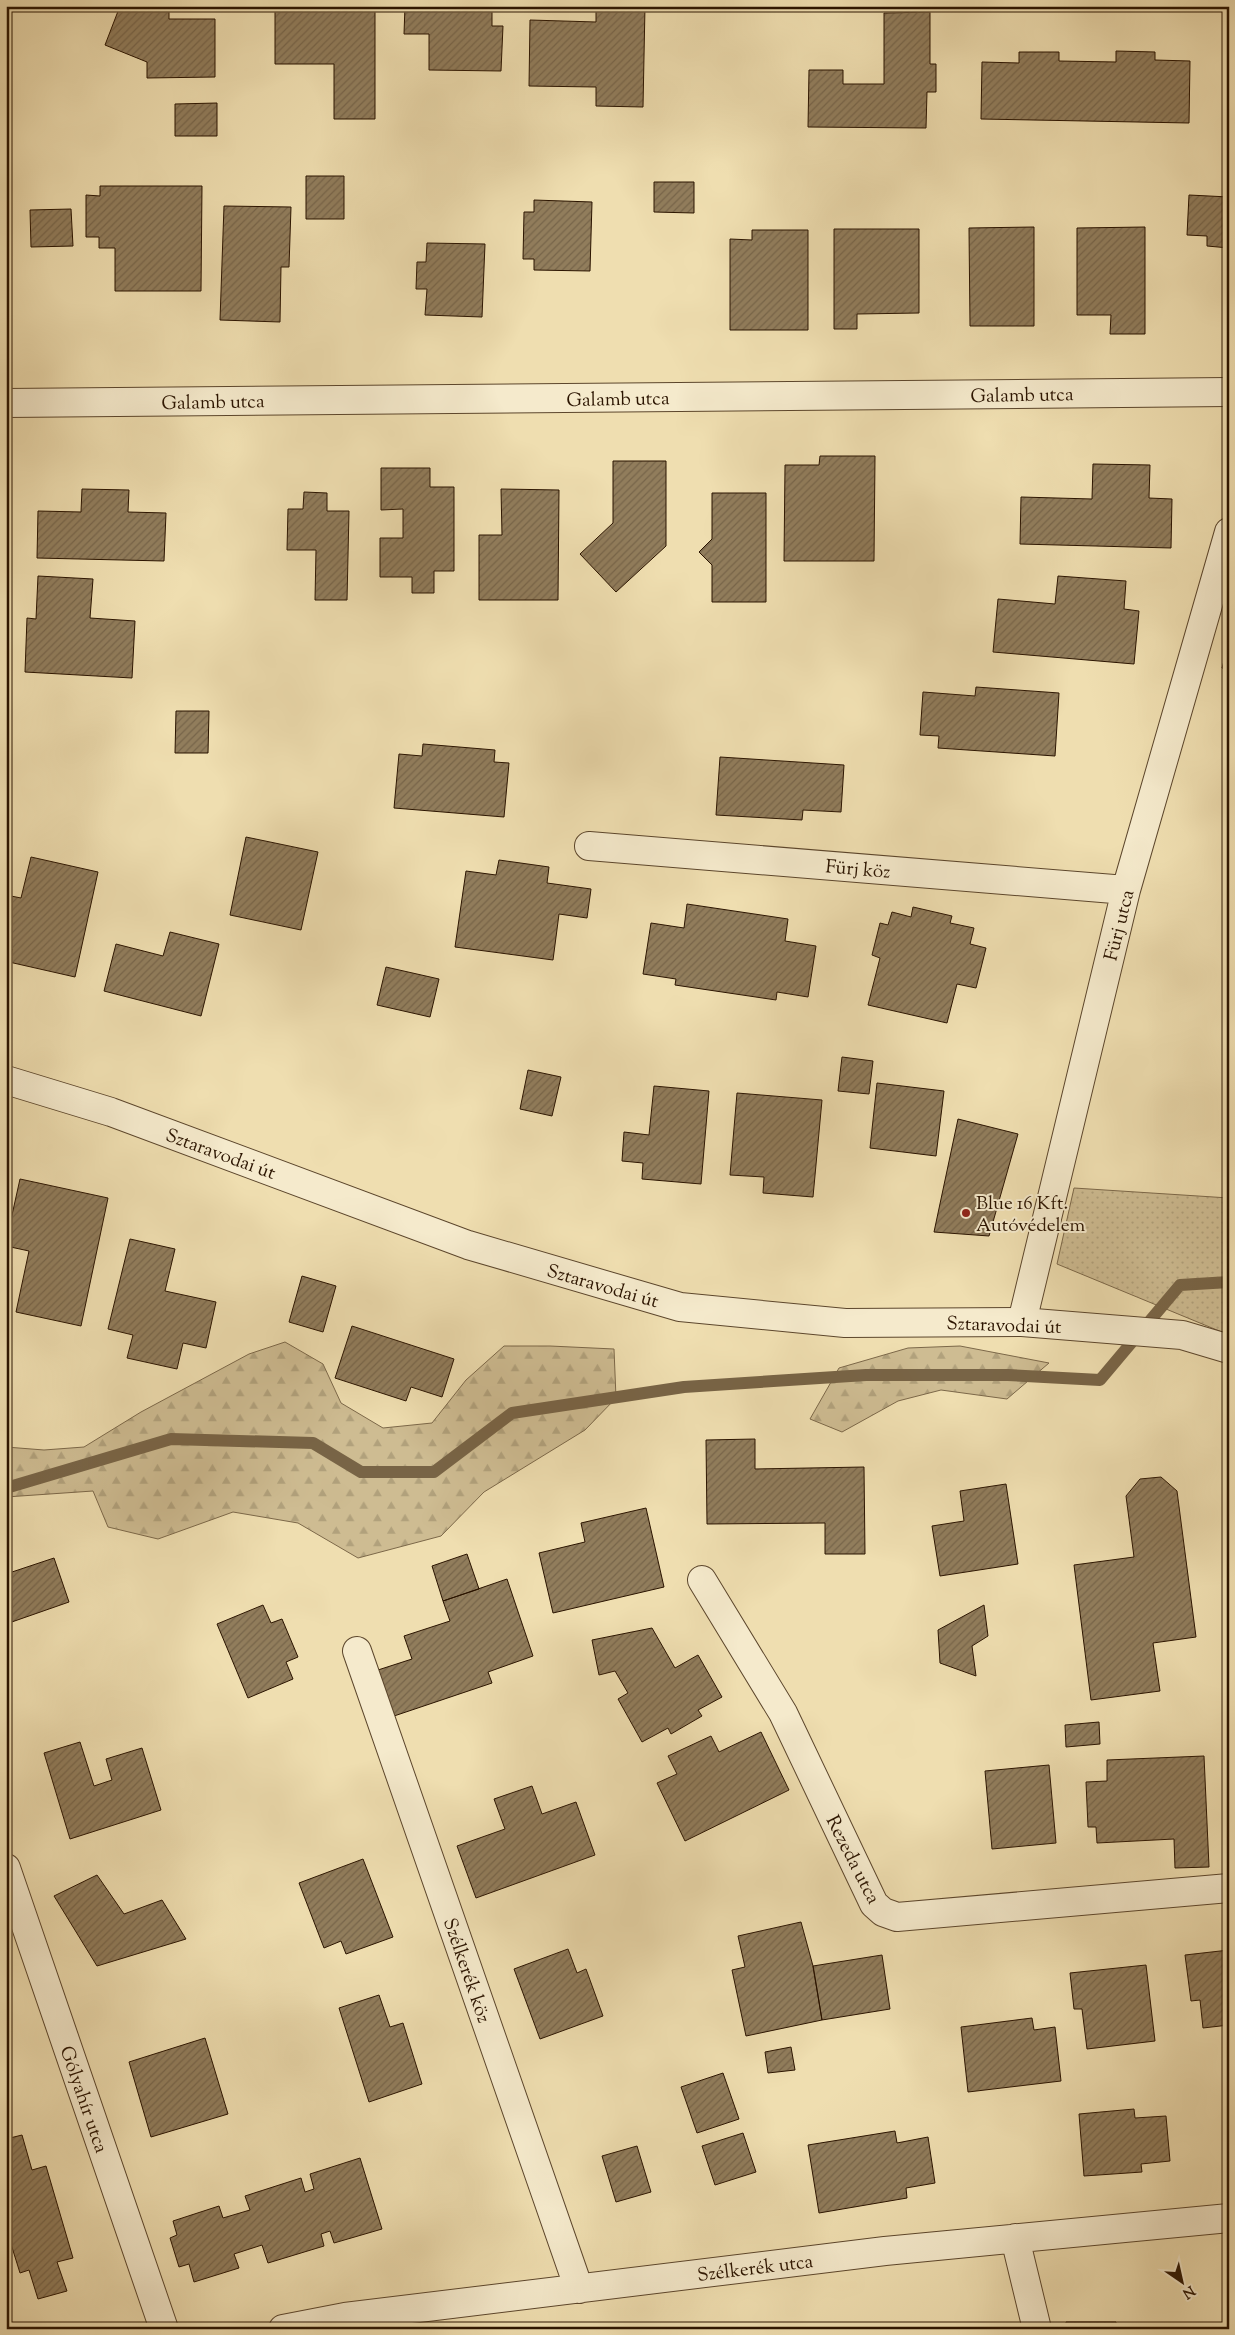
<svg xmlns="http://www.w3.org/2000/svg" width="1235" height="2335" viewBox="0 0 1235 2335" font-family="'Sorts Mill Goudy',serif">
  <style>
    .forest { fill: url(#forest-firs); stroke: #7c6849 }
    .garden { fill: url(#garden-dots); stroke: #7c6849 }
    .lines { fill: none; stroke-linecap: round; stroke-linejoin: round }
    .stream { stroke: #786446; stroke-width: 12 }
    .building { fill: url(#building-hatch); stroke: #2b1400 }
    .minor-casing { stroke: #5c462c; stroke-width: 30 }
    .tertiary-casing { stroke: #5c462c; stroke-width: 30 }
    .minor { stroke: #f5eacc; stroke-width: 28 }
    .tertiary { stroke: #f5eacc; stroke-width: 28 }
    .poi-dot { fill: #8f2418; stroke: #f5eacc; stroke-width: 2 }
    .labels { text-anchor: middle; stroke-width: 4; stroke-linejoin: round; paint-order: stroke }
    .street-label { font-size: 19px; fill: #2b1400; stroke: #f5eacc }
    .poi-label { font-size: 19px; fill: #2b1400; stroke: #f5eacc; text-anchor: start }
  </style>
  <defs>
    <pattern id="forest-firs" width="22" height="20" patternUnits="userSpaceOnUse" patternTransform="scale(1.25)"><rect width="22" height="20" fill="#cebc92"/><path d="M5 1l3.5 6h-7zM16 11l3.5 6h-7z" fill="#b1a17c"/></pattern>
    <pattern id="garden-dots" width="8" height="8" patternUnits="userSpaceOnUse" patternTransform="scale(1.25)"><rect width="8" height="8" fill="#cebc92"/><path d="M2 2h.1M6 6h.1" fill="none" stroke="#b1a17c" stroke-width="1.8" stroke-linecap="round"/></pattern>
    <pattern id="building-hatch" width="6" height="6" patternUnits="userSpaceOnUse" patternTransform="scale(1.25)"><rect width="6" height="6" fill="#917d5c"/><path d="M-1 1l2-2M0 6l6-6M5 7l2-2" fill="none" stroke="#77654a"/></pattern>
  </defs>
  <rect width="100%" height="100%" fill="#efdeb0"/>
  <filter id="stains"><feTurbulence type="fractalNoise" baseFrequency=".004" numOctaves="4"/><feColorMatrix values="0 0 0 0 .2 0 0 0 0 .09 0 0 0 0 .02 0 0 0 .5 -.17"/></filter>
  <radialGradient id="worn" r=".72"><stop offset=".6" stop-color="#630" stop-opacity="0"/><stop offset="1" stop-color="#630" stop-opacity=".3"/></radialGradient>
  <!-- forest -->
  <path class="forest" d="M 285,1342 L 323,1364 L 341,1403 L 383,1428 L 432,1423 L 466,1380 L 504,1346 L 550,1346 L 614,1349 L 616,1398 L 585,1430 L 484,1492 L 441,1536 L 358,1558 L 298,1523 L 233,1512 L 158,1539 L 108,1527 L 93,1491 L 6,1497 L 6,1447 L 44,1450 L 84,1447 L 141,1412 L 249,1354 Z
    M 960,1346 L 1049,1363 L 1007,1399 L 941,1390 L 898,1401 L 842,1432 L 810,1419 L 839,1368 L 908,1348 Z"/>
  <!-- garden -->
  <path class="garden" d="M 1074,1188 L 1229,1198 L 1229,1335 L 1057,1264 Z"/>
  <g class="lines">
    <!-- stream -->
    <path class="stream" d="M 6,1488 L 171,1439 L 313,1443 L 361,1472 L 434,1472 L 512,1413 L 684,1387 L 866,1375 L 1008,1375 L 1100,1380 L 1180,1285 L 1229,1282"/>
  </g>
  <!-- building -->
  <path class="building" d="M 120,6 L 165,6 L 169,8 L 169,19 L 215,19 L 215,77 L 147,78 L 147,62 L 105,45 Z
    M 275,6 L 375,6 L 375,119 L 334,119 L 334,64 L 275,64 Z
    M 405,6 L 492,6 L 492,26 L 503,26 L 501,71 L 429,70 L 429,34 L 404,34 Z
    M 596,6 L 645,6 L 643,107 L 596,106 L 596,87 L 529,86 L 530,20 L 596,22 Z
    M 930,12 L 930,64 L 936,64 L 936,92 L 927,92 L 926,128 L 808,127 L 809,70 L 843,70 L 843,84 L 884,84 L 884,13 Z
    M 1116,51 L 1155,52 L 1155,60 L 1190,61 L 1189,123 L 981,119 L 982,62 L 1019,63 L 1019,52 L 1059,52 L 1059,61 L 1116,62 Z
    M 217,103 L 217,136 L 175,136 L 175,104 Z
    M 306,176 L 344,176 L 344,219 L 306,219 Z
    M 654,182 L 694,182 L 694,213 L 654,212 Z
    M 100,186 L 202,186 L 201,291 L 115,291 L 115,248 L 99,248 L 99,237 L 86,237 L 86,195 L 100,196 Z
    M 1189,195 L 1229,197 L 1229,248 L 1207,246 L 1207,236 L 1187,235 Z
    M 534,200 L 592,202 L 590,271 L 534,270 L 534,259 L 523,259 L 524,212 L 534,212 Z
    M 224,206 L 291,207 L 289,267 L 281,267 L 280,322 L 220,320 Z
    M 71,209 L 73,246 L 31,247 L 30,210 Z
    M 1034,227 L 1034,326 L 970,326 L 969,228 Z
    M 1145,227 L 1145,334 L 1110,334 L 1111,315 L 1077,315 L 1077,228 Z
    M 834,229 L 919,229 L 919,313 L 857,314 L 857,329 L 834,329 Z
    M 752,230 L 808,230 L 808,330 L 730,330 L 730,239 L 752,240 Z
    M 427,243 L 485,244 L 482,317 L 425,315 L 427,289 L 416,289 L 417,262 L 426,262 Z
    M 820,456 L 875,456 L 874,561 L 784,561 L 785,465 L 819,465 Z
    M 613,461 L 666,461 L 666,546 L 616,592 L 580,554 L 613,523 Z
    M 1093,464 L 1150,465 L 1149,498 L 1172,499 L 1171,548 L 1020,544 L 1021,497 L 1092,499 Z
    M 381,468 L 430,468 L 430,487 L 454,487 L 454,571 L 434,571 L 434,593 L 412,593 L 412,577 L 380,577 L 380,538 L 403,538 L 403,509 L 381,510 Z
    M 82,489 L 129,490 L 128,512 L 166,513 L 164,561 L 37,558 L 38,511 L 81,512 Z
    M 501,489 L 559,490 L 558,600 L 479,600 L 479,535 L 502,535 Z
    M 304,492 L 327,493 L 327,511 L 349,511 L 347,600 L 315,600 L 316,550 L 287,550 L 288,509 L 303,509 Z
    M 712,493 L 766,493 L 766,602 L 712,602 L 712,565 L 699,552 L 712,539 Z
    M 38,576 L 93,579 L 90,618 L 135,621 L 132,678 L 25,672 L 27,618 L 36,619 Z
    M 1058,576 L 1126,581 L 1124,609 L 1139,611 L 1134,664 L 993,652 L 998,599 L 1055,604 Z
    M 1229,643 L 1229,670 L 1222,668 Z
    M 976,687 L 1059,693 L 1055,756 L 938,748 L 939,736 L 920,735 L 923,692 L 975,696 Z
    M 176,711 L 209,711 L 208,753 L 175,753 Z
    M 423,744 L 495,750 L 494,762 L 509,763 L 504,817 L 394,808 L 399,754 L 422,756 Z
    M 720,757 L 844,765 L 841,812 L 803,810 L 802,820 L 716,815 Z
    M 246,837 L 318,852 L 301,930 L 230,915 Z
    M 31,857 L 98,872 L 75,977 L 9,962 L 12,949 L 6,948 L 6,895 L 21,898 Z
    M 499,860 L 549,867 L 547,883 L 591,889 L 587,918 L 559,914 L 553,960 L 455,947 L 466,871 L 496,875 Z
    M 687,904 L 788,919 L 785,941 L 816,946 L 808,997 L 777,992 L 776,1000 L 675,985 L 676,979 L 643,974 L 651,923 L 684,928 Z
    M 913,907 L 952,916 L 950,923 L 974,928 L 970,944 L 986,948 L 976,988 L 957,984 L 947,1023 L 868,1005 L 880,958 L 872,955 L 880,923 L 888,925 L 892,912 L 911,917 Z
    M 170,932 L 219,944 L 201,1016 L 104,991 L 116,944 L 163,956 Z
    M 386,967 L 439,979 L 430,1017 L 377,1005 Z
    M 842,1057 L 873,1061 L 869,1094 L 838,1091 Z
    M 528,1070 L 561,1077 L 552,1116 L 520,1109 Z
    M 877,1083 L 944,1091 L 936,1156 L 870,1148 Z
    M 654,1086 L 709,1091 L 701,1184 L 642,1179 L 643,1163 L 622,1161 L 624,1132 L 649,1135 Z
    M 737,1093 L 822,1100 L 813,1197 L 763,1193 L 764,1177 L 730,1175 Z
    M 958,1119 L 1018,1134 L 989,1236 L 934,1232 Z
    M 20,1179 L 108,1198 L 81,1326 L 16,1312 L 29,1251 L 6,1246 L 6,1242 Z
    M 130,1239 L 175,1249 L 165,1291 L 216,1302 L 206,1348 L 183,1343 L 177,1369 L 127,1358 L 133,1335 L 108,1329 Z
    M 302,1276 L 336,1286 L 323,1332 L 289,1322 Z
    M 352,1326 L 454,1359 L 442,1397 L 411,1387 L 406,1401 L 335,1378 Z
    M 755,1439 L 755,1469 L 864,1467 L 865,1554 L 825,1554 L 825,1523 L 707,1524 L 706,1440 Z
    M 1161,1477 L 1177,1491 L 1196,1637 L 1153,1643 L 1160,1691 L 1091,1700 L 1074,1565 L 1134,1557 L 1126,1496 L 1140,1479 Z
    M 1006,1484 L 1018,1564 L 940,1576 L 932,1526 L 964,1521 L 960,1491 Z
    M 646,1508 L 664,1587 L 553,1613 L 539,1553 L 585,1542 L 581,1523 Z
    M 467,1554 L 479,1589 L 443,1601 L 432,1566 Z
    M 54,1558 L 69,1602 L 6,1624 L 6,1574 Z
    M 507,1579 L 533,1656 L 488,1672 L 492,1683 L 394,1716 L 378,1670 L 412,1659 L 404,1636 L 450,1621 L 443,1601 Z
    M 263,1605 L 271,1623 L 282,1619 L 298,1657 L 286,1662 L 293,1679 L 248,1698 L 217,1624 Z
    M 984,1605 L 988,1636 L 972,1646 L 976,1676 L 940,1663 L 938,1630 Z
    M 652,1628 L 675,1668 L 698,1655 L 722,1697 L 698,1710 L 702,1716 L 671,1734 L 668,1728 L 642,1742 L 618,1699 L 628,1693 L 615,1671 L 599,1675 L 592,1640 Z
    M 1099,1722 L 1100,1744 L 1066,1747 L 1065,1725 Z
    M 761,1732 L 789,1790 L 685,1841 L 657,1783 L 677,1774 L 668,1756 L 711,1736 L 719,1752 Z
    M 80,1742 L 94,1786 L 112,1780 L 106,1759 L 142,1748 L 161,1810 L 70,1839 L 44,1753 Z
    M 1204,1756 L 1209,1867 L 1175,1868 L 1174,1839 L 1097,1843 L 1096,1827 L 1088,1827 L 1086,1782 L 1107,1781 L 1107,1760 Z
    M 1049,1765 L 1056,1843 L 992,1849 L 985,1771 Z
    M 532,1786 L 542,1814 L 576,1802 L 595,1855 L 476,1898 L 457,1846 L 505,1829 L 494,1799 Z
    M 363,1859 L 393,1937 L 346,1954 L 341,1941 L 324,1948 L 299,1883 Z
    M 97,1875 L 124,1914 L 162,1900 L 186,1939 L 97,1966 L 54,1896 Z
    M 801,1922 L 813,1966 L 822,2020 L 746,2036 L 732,1970 L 745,1967 L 738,1936 Z
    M 568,1949 L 577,1973 L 586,1969 L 603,2016 L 540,2039 L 514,1969 Z
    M 1229,1950 L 1229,2025 L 1203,2028 L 1200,2000 L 1191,2001 L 1185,1955 Z
    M 882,1955 L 890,2009 L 822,2020 L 813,1966 Z
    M 1146,1965 L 1155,2041 L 1087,2049 L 1082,2009 L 1074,2009 L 1070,1973 Z
    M 379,1995 L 390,2027 L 403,2023 L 422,2084 L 369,2102 L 339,2008 Z
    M 1032,2018 L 1034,2030 L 1055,2027 L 1061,2081 L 968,2092 L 961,2027 Z
    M 205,2038 L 228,2114 L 151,2137 L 129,2062 Z
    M 791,2047 L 795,2070 L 768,2073 L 765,2052 Z
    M 723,2073 L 739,2119 L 697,2133 L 681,2087 Z
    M 1134,2109 L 1135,2118 L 1166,2116 L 1170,2161 L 1141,2164 L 1142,2172 L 1084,2176 L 1079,2114 Z
    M 895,2131 L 897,2143 L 928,2137 L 935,2183 L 906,2188 L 907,2198 L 819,2213 L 808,2145 Z
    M 743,2133 L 756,2172 L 715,2185 L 702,2146 Z
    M 22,2135 L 32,2170 L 46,2166 L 73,2258 L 57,2262 L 67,2291 L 38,2299 L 29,2270 L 20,2273 L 6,2228 L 6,2139 Z
    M 637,2146 L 651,2192 L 616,2202 L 602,2156 Z
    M 360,2158 L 382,2229 L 334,2243 L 330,2231 L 321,2234 L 324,2246 L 268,2263 L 262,2245 L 234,2254 L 239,2268 L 194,2282 L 189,2264 L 179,2267 L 170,2238 L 177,2235 L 173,2221 L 219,2206 L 223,2218 L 250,2210 L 245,2196 L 301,2178 L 305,2192 L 314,2189 L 310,2174 Z
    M 1066,2322 L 1116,2322 L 1116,2329 L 1066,2329 Z"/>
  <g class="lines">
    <defs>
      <path id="minor" d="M 6,403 L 1229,392
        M 589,846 L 1126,890
        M 1022,1322 L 1126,890 L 1229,532
        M 702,1580 L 783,1713 L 874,1904 L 883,1912 L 897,1917 L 1229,1888
        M 357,1651 L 579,2289
        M 6,1868 L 164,2329
        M 1015,2238 L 1037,2329
        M 283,2329 L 345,2317 L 885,2251 L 1229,2218"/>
      <path id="tertiary" d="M 6,1080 L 111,1112 L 468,1245 L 680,1307 L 845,1323 L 1022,1322 L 1182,1335 L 1229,1349"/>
    </defs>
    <!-- minor casing -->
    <use href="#minor" class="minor-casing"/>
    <!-- tertiary casing -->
    <use href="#tertiary" class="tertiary-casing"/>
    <!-- minor -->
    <use href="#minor" class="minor"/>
    <!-- tertiary -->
    <use href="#tertiary" class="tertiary"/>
  </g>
  <!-- markers -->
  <circle class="poi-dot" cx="966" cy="1213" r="5"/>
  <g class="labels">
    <!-- street labels -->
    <g class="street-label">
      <text transform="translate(1022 394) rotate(-1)" y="7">Galamb utca</text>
      <text transform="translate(618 398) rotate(-1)" y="7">Galamb utca</text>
      <text transform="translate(213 401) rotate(-1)" y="7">Galamb utca</text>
      <text transform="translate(858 868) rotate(5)" y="7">Fürj köz</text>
      <text transform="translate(1118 925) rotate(-76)" y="7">Fürj utca</text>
      <text transform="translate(221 1153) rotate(20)" y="7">Sztaravodai út</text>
      <text transform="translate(603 1285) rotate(16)" y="7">Sztaravodai út</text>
      <text transform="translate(1004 1324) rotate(2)" y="7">Sztaravodai út</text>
      <text transform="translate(854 1859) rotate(63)" y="7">Rezeda utca</text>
      <text transform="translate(468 1970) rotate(71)" y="7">Szélkerék köz</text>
      <text transform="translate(85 2099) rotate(71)" y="7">Gólyahír utca</text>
      <text transform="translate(755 2267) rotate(-7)" y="7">Szélkerék utca</text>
    </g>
    <!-- poi labels -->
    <g class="poi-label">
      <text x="976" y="1209">Blue 16 Kft.<tspan x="976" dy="22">Autóvédelem</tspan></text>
    </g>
  </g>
  <!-- margin -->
  <rect width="1235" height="2335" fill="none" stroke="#efdeb0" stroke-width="25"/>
  <rect x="8" y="8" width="1220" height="2320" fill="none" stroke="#2b1400" stroke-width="2.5"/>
  <rect x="12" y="12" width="1210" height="2310" fill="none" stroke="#2b1400"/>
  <!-- north arrow -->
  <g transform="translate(1182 2282) rotate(146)" stroke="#f5eacc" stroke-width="4" paint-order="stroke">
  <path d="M0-4L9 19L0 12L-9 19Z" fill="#2b1400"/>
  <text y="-8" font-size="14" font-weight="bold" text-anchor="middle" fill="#2b1400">N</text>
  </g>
  <rect width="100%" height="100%" filter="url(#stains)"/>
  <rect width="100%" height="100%" fill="url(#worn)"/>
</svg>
